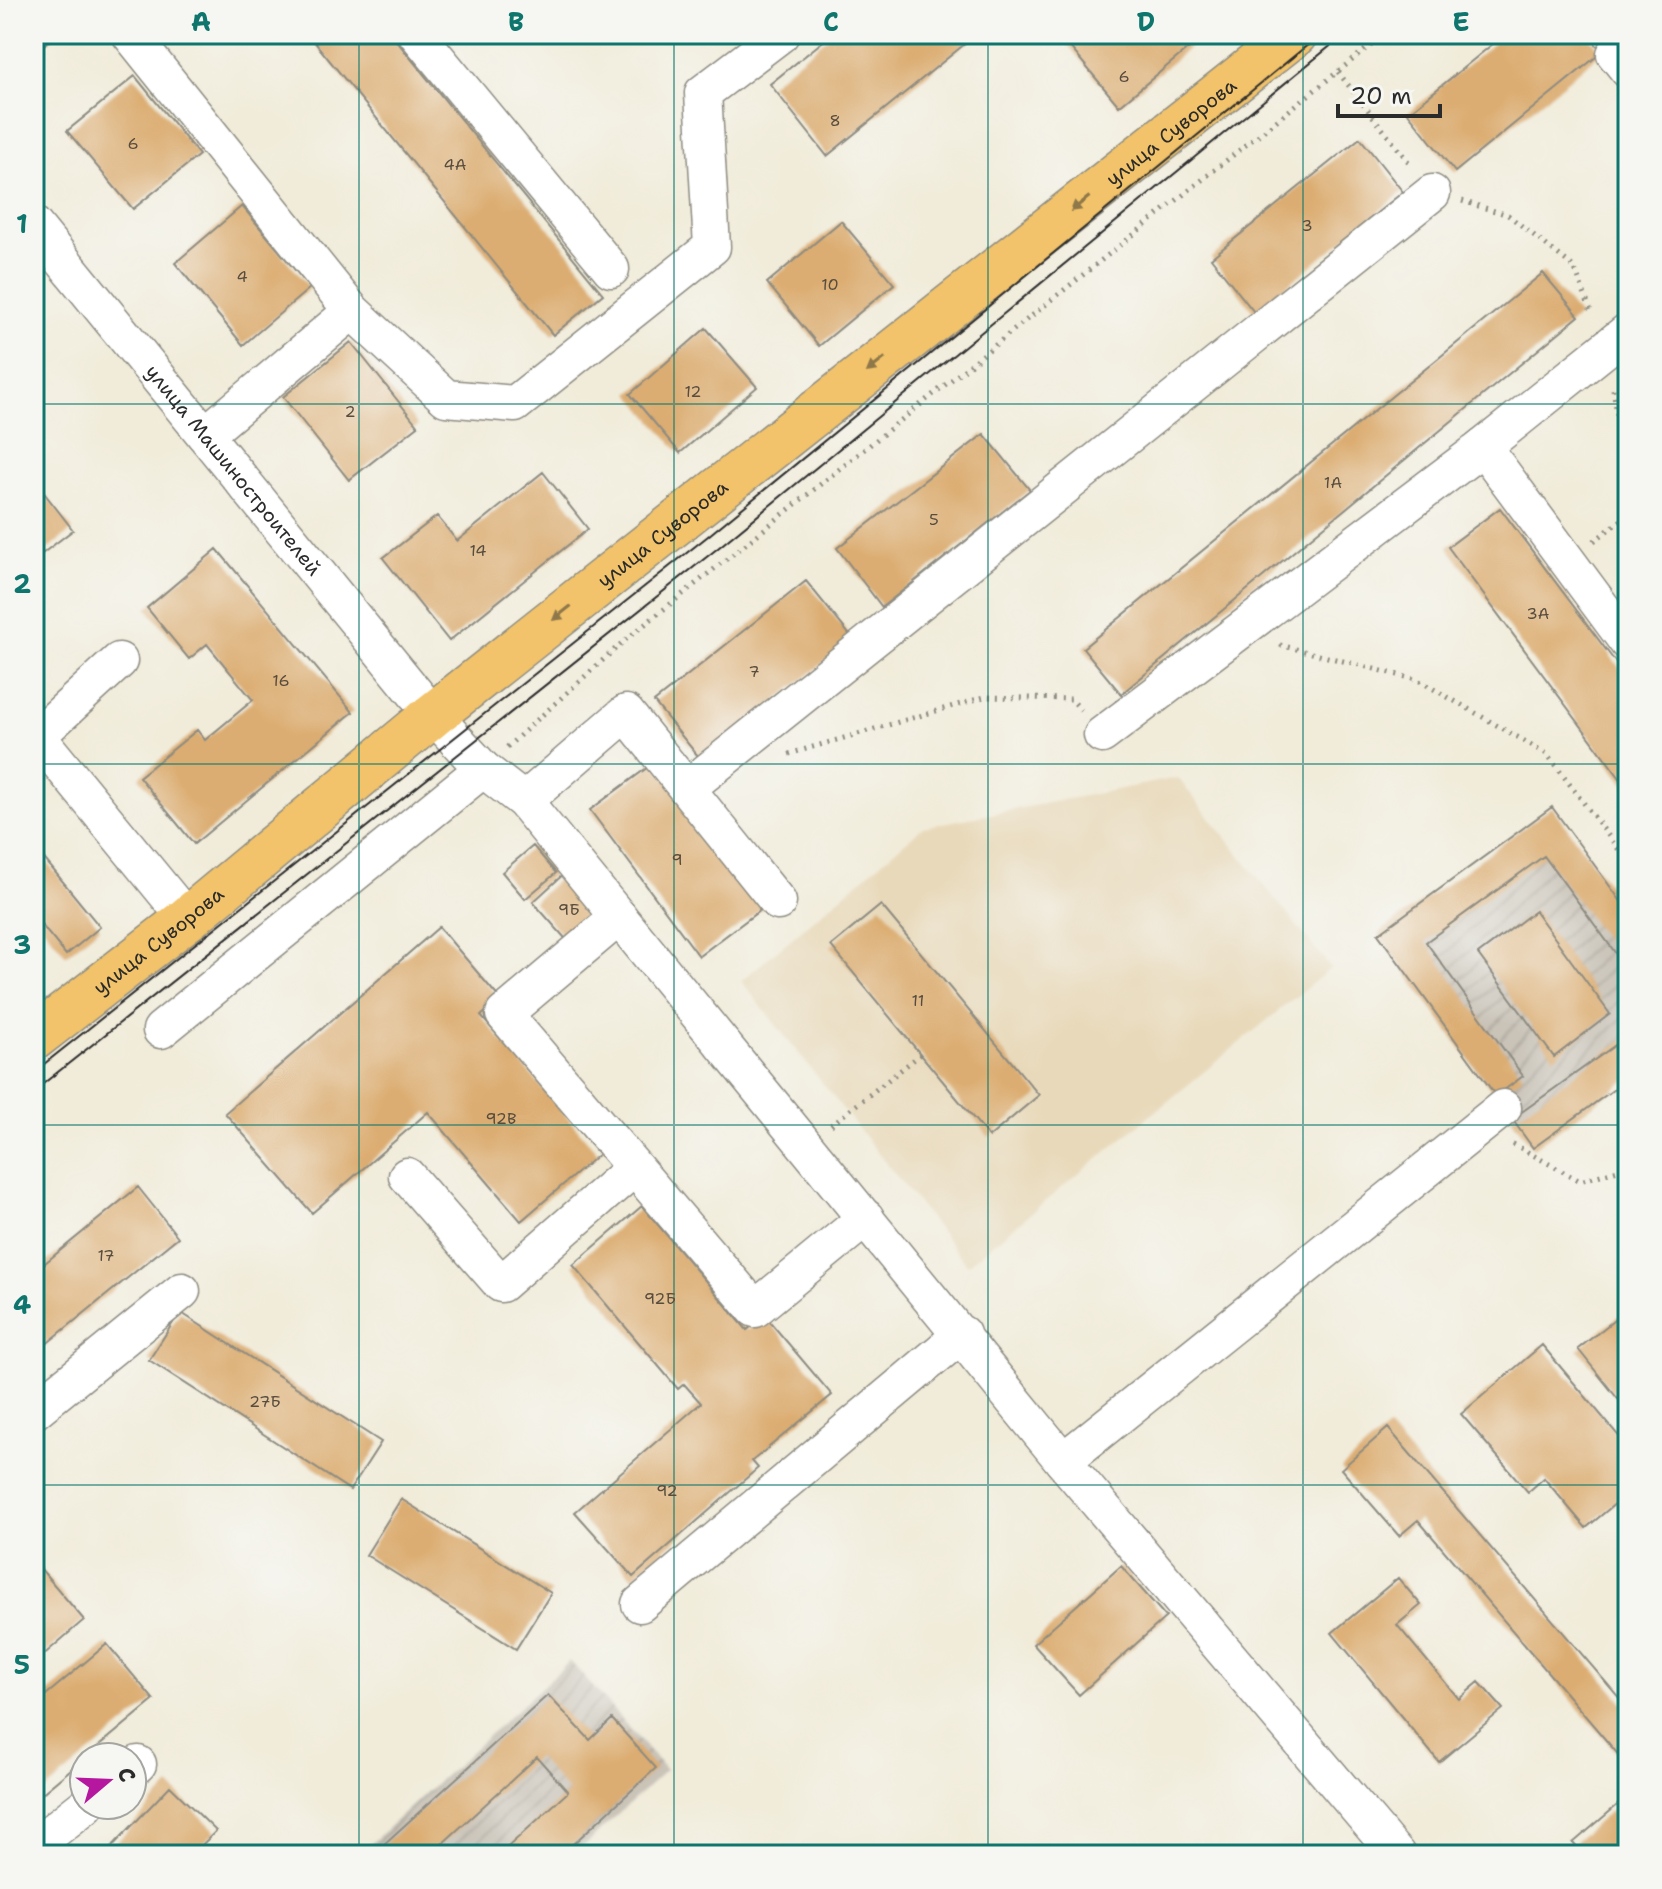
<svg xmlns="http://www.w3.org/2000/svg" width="1662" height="1889" viewBox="0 0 1662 1889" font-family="'Shantell Sans',sans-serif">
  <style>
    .built { fill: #e8d9ba }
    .industrial { fill: url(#industrial-furrows) }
    .building { fill: #dcad72 }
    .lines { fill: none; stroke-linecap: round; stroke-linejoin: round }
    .minor-casing { stroke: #8e8c82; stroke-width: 39 }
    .major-casing { stroke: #8e8c82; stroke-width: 47 }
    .path { stroke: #8e8c82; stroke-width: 5; stroke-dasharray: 2 6; stroke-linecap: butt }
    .minor { stroke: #fff; stroke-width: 36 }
    .major { stroke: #f2c36a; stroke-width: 44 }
    .tram { stroke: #2b2b2b; stroke-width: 2 }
    .oneway { fill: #8e774a }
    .grid { fill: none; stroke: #0f766e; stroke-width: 2; stroke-opacity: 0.55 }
    .labels { text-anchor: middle; stroke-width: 6; stroke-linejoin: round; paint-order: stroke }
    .number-label { font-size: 16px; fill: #574c3d }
    .street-label { font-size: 20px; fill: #2b2b2b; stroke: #f6f6f2 }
    .neatline { fill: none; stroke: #0f766e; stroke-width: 3 }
    .grid-label { font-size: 26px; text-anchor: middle; font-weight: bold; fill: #0f766e }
  </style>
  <defs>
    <pattern id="industrial-furrows" width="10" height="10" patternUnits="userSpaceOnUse" patternTransform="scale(2)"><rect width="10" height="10" fill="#c9c3b8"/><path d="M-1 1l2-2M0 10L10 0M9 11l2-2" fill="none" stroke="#ada89e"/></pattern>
  </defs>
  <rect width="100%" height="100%" fill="#f6f6f2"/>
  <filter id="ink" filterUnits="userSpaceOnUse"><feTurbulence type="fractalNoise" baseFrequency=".0125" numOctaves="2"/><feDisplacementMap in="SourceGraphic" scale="16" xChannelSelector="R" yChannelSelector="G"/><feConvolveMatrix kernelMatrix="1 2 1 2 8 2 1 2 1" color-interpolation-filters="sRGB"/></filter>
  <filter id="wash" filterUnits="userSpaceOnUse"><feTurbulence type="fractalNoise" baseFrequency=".006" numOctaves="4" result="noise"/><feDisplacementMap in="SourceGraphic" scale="32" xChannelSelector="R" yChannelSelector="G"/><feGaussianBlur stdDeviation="1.8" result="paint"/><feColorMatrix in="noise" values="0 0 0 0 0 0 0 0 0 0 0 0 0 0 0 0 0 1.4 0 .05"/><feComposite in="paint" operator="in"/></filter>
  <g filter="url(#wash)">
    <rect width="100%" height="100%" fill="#f1ecda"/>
    <!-- built -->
    <path class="built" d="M 1178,778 L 1331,968 L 967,1265 L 741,981 L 923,827 Z"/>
    <!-- industrial -->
    <path class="industrial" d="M 1552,807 L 1628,911 L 1628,1079 L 1533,1148 L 1378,934 Z
      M 570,1661 L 666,1770 L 574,1855 L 358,1855 Z"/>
    <g id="blocks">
      <!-- building -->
      <path class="building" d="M 34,34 L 57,34 L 34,53 Z
        M 308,34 L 391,34 L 603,294 L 553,335 Z
        M 832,34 L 977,34 L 827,156 L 770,84 Z
        M 1072,34 L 1180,34 L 1190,47 L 1119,106 L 1064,40 Z
        M 1505,34 L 1588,34 L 1602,52 L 1455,172 L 1408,113 Z
        M 135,76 L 199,155 L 133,209 L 67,131 Z
        M 1360,138 L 1403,192 L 1254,312 L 1211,258 Z
        M 242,206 L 310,288 L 243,345 L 175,263 Z
        M 841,221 L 894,284 L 819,346 L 767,283 Z
        M 1543,273 L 1579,316 L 1121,694 L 1083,648 Z
        M 706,328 L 757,387 L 680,453 L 630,394 Z
        M 351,342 L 418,426 L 349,480 L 283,397 Z
        M 984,434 L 1030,490 L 882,607 L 837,548 Z
        M 543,472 L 588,529 L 449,641 L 383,558 L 437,516 L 457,541 Z
        M 34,480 L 73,530 L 34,560 Z
        M 1500,508 L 1628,679 L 1628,789 L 1448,547 Z
        M 217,549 L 353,712 L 194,844 L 139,777 L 197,730 L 205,740 L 253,700 L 207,644 L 189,659 L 147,608 Z
        M 806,581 L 853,639 L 702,761 L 654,702 Z
        M 655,762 L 764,907 L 699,956 L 590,810 Z
        M 1552,807 L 1628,911 L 1628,970 L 1544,856 L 1426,942 L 1523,1076 L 1496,1096 L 1378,934 Z
        M 533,846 L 556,873 L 525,899 L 502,872 Z
        M 37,850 L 100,927 L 66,955 L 34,916 Z
        M 567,871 L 606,916 L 572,946 L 533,902 Z
        M 881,905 L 1039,1095 L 989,1137 L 831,946 Z
        M 1535,911 L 1610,1014 L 1554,1057 L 1478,954 Z
        M 439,927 L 500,999 L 481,1016 L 599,1154 L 521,1221 L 428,1112 L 312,1213 L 225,1113 Z
        M 1628,1036 L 1628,1079 L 1533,1148 L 1512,1119 Z
        M 138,1187 L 178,1237 L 34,1354 L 34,1272 Z
        M 642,1206 L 747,1330 L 765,1316 L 832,1395 L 752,1461 L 758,1468 L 633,1577 L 575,1512 L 701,1403 L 684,1384 L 678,1389 L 573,1265 Z
        M 1628,1309 L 1628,1391 L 1618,1399 L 1578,1349 Z
        M 180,1312 L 381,1442 L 350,1490 L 149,1360 Z
        M 1542,1345 L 1628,1447 L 1628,1493 L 1586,1528 L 1544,1478 L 1528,1492 L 1461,1414 Z
        M 1388,1428 L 1628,1708 L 1628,1766 L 1418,1520 L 1399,1536 L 1341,1469 Z
        M 401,1499 L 551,1593 L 516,1649 L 366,1555 Z
        M 34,1561 L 84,1620 L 34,1663 Z
        M 1121,1566 L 1166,1617 L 1079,1695 L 1033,1644 Z
        M 1398,1578 L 1421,1605 L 1397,1625 L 1459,1699 L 1479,1682 L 1503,1709 L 1439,1762 L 1332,1633 Z
        M 107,1644 L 154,1700 L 34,1800 L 34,1705 Z
        M 548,1695 L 590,1740 L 612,1719 L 656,1768 L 561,1855 L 499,1855 L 568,1792 L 537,1757 L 430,1855 L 372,1855 Z
        M 170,1786 L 216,1831 L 192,1855 L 104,1855 Z
        M 1628,1796 L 1628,1855 L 1583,1855 L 1573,1843 Z"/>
    </g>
  </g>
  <g filter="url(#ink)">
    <use href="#blocks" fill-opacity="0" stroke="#8e8c82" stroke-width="2"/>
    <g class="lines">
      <defs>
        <g id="minor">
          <path d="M 130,34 L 352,311 L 446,398 L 515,404 L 712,247 L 703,93 L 781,34"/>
          <path d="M 417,34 L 611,269"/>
          <path d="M 1615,54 L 1628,70"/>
          <path id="s1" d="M 34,225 L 433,715 L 483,769 L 524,801 L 1063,1461 L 1397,1855"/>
          <path d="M 205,435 L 352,311"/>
          <path d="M 1483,447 L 1628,643"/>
          <path d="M 119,661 L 37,736 L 187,919"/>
          <path d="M 1102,735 L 1483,447 L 1628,331"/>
          <path d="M 687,788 L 1432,193"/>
          <path d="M 524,801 L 626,713 L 778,902"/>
          <path d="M 619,917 L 504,1014 L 755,1309 L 866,1218"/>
          <path d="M 161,1030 L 483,769"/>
          <path d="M 407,1176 L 501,1284 L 634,1168"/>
          <path d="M 34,1411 L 182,1291"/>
          <path d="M 1063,1461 L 1503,1108"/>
          <path d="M 640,1604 L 962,1334"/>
          <path d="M 132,1769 L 138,1764"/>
          <path d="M 34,1846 L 86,1805"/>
        </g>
        <g id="major">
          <path id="s2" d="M 34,1038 L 187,919 L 433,715 L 1295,34"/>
        </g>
      </defs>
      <!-- minor casing -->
      <use href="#minor" class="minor-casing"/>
      <!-- major casing -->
      <use href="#major" class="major-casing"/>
      <!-- path -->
      <path class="path" d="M 1338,72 L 1411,165
        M 1462,201 L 1508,215 L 1574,267 L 1592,314
        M 1613,389 L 1628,483
        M 1594,541 L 1628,515
        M 1280,645 L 1418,680 L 1547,754 L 1628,862
        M 507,747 L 624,641 L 1385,34
        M 789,754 L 984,697 L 1071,699 L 1081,710
        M 831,1125 L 921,1054
        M 1513,1144 L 1580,1181 L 1628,1167"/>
      <!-- minor -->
      <use href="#minor" class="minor"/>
      <!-- major -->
      <use href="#major" class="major"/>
      <!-- tram -->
      <path class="tram" d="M 34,1072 L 708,536 L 1321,34
        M 34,1091 L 718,548 L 1345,34"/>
    </g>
    <!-- one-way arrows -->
    <defs><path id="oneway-solid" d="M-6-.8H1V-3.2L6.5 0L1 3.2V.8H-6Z" transform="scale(2)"/></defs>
    <g class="oneway">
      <use href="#oneway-solid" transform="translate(1080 204) rotate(142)"/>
      <use href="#oneway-solid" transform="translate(876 365) rotate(142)"/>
      <use href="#oneway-solid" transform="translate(562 613) rotate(142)"/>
    </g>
  </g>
  <!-- grid -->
  <path class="grid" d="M 359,34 L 359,1855M 674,34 L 674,1855M 988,34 L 988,1855M 1303,34 L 1303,1855M 34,404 L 1628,404M 34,764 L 1628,764M 34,1125 L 1628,1125M 34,1485 L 1628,1485"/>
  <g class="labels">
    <!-- number labels -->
    <g class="number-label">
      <text x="1124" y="82">6</text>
      <text x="835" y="126">8</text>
      <text x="133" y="149">6</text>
      <text x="455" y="170">4А</text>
      <text x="1307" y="231">3</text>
      <text x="242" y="282">4</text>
      <text x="830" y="290">10</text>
      <text x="693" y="397">12</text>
      <text x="350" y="417">2</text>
      <text x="1333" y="488">1А</text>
      <text x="934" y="525">5</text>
      <text x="478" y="556">14</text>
      <text x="1538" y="619">3А</text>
      <text x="754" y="677">7</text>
      <text x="281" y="686">16</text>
      <text x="677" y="865">9</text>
      <text x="569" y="915">9Б</text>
      <text x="918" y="1006">11</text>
      <text x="501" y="1124">92В</text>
      <text x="106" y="1261">17</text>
      <text x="660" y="1304">92Б</text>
      <text x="265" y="1407">27Б</text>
      <text x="667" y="1496">92</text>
    </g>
    <!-- street labels -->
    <g class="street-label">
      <text dy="7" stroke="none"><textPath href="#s2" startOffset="1454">улица Суворова</textPath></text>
      <text dy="7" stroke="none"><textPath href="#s1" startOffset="316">улица Машиностроителей</textPath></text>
      <text dy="7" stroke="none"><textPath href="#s2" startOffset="806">улица Суворова</textPath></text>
      <text dy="7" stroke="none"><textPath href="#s2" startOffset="158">улица Суворова</textPath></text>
    </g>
  </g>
  <!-- margin -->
  <rect width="1662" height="1889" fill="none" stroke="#f6f6f2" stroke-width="88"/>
  <!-- north arrow -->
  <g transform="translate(108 1781) rotate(71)"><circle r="38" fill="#f6f6f2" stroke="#a5a5a2" stroke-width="2"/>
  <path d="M0-6L14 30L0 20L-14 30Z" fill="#b5179e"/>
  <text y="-12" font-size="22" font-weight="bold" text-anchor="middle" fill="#2b2b2b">С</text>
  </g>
  <!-- scale -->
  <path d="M1338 104v12h102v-12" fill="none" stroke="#2b2b2b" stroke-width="4"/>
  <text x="1350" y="104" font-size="24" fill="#2b2b2b" stroke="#f6f6f2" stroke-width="6" paint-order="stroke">20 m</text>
  <rect x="44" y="44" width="1574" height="1801" class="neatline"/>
  <g class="grid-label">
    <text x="201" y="31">A</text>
    <text x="516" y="31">B</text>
    <text x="831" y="31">C</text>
    <text x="1146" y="31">D</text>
    <text x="1461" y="31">E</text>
    <text x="22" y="233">1</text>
    <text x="22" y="593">2</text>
    <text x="22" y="954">3</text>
    <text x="22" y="1314">4</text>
    <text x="22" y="1674">5</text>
  </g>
</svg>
